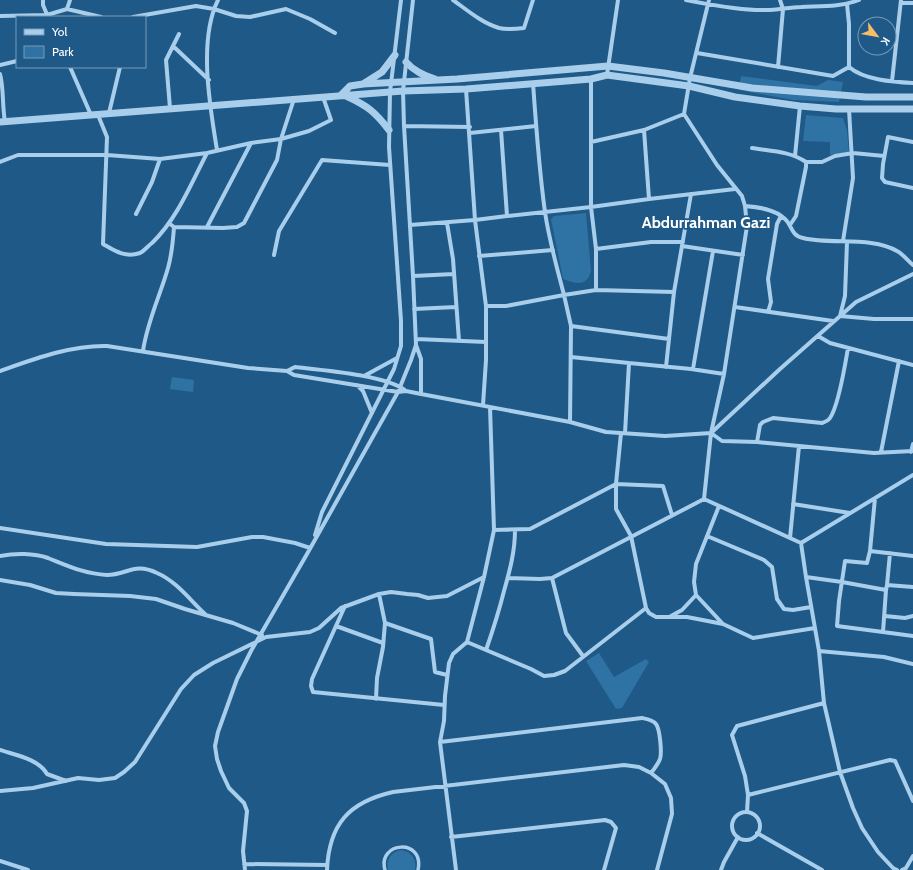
<svg xmlns="http://www.w3.org/2000/svg" width="913" height="870" viewBox="0 0 913 870" font-family="Cabin,sans-serif">
  <style>
    .green { fill: #2f72a4 }
    .lines { fill: none; stroke-linecap: round; stroke-linejoin: round }
    .pedestrian { stroke: #a8ceeb; stroke-width: 3.5 }
    .minor { stroke: #a8ceeb; stroke-width: 4 }
    .tertiary { stroke: #a8ceeb; stroke-width: 7 }
    .labels { text-anchor: middle; stroke-width: 3.5; stroke-linejoin: round; paint-order: stroke }
    .district-label { font-size: 16px; font-weight: bold; fill: #fff; stroke: #1e5987 }
  </style>
  <rect width="100%" height="100%" fill="#1e5987"/>
  <!-- green -->
  <path class="green" d="M 741,76 L 817,86 L 828,80 L 843,82 L 839,102 L 793,100 L 739,90 Z
    M 806,115 L 843,118 L 847,130 L 849,152 L 830,155 L 830,142 L 803,141 Z
    M 586,213 L 591,271 C 587,287 576,284 563,279 L 551,219 L 554,216 Z
    M 172,377 L 194,380 L 193,392 L 170,389 Z
    M 599,653 L 614,677 L 646,659 L 649,662 L 622,708 L 616,709 L 586,661 Z
    M 400,850 C 411,851 417,859 415,870 L 388,870 C 386,860 390,853 400,850 Z"/>
  <g class="lines">
    <!-- pedestrian -->
    <path class="pedestrian" d="M 385,870 C 377,841 425,838 418,870"/>
    <!-- minor -->
    <path class="minor" d="M 43,0 L 43,5 L 48,17
      M 70,0 L 67,9 L 101,17
      M 453,0 C 467,10 482,23 499,28 C 507,30 516,29 524,28 L 533,0
      M 686,0 C 711,5 737,10 762,10 C 775,11 788,7 801,7 C 821,6 841,7 859,0
      M 709,0 L 690,78 L 684,114 L 717,165 L 742,196 L 745,206 L 747,226 L 724,374 L 711,433 L 722,441 L 757,442 L 874,453 L 913,451
      M 901,3 L 913,3
      M 847,4 L 849,24 L 849,67
      M 0,16 L 47,15 L 67,9
      M 133,17 L 196,6 L 214,9 L 236,16 L 250,17 L 286,9 L 310,19 L 335,33
      M 173,46 L 209,80
      M 697,53 L 833,76 L 849,67 C 864,80 893,82 913,83
      M 0,65 L 17,61
      M 70,67 L 91,115
      M 778,67 L 783,9 L 780,0
      M 0,74 C 4,89 2,105 5,122
      M 607,75 L 618,0
      M 892,81 L 901,0
      M 466,89 L 475,220 L 486,306 L 486,360 L 483,405
      M 170,108 L 166,60 L 179,34
      M 109,113 L 120,67
      M 98,115 L 107,137 L 103,244 C 115,251 125,258 140,253 C 144,251 148,246 152,243 C 177,219 191,184 207,153
      M 404,126 L 470,127
      M 501,130 L 507,216
      M 644,130 L 649,199
      M 470,133 L 536,126
      M 591,142 L 591,79
      M 913,142 L 888,137 L 883,164 L 882,178 L 885,182 L 913,188
      M 752,148 C 770,151 790,151 806,162 L 806,167 L 796,216 L 790,225
      M 217,150 C 210,107 198,40 218,0
      M 795,156 L 800,106
      M 0,162 L 18,155 L 107,155 L 160,159 L 207,153 L 251,143 L 281,139 L 309,131 L 331,120 L 323,97
      M 806,162 L 822,162 L 835,156 L 853,153 L 884,156
      M 745,206 C 758,207 775,209 785,219 C 792,225 791,236 803,238 C 831,245 872,236 897,251 C 903,254 908,261 913,265
      M 136,214 L 152,182 L 160,159
      M 447,223 L 453,259 L 459,341
      M 170,224 L 174,227 L 223,228 L 237,227 L 244,223 L 277,160 L 281,139 L 294,99
      M 410,225 L 475,220 L 507,216 L 591,207 L 649,199 L 735,189
      M 207,227 L 251,143
      M 843,241 L 853,178 L 849,109
      M 847,242 L 845,296 L 840,316 L 874,319 L 913,319
      M 682,246 L 743,255
      M 596,249 L 651,242 L 683,242
      M 274,255 L 279,231 L 322,160 L 390,165
      M 479,256 L 553,250
      M 413,276 L 454,274
      M 596,290 L 596,249 L 591,207 L 591,142 L 644,130 L 684,114
      M 674,292 L 691,194
      M 486,306 L 506,306 L 564,295 C 557,268 549,240 545,212 C 539,169 536,126 533,83
      M 735,307 L 833,321
      M 414,309 L 456,307
      M 768,312 L 771,302 L 768,279 L 777,224 L 781,216
      M 571,326 L 669,339
      M 818,336 L 830,343 L 913,365
      M 416,339 L 486,342
      M 416,345 L 421,359 L 421,394 L 570,422 L 606,432 L 665,436 L 711,433 L 780,369 L 856,302 L 913,274
      M 143,351 C 147,322 160,296 168,268 C 172,254 173,241 174,227
      M 571,357 L 629,363 L 625,433
      M 629,363 L 691,369 L 724,374
      M 693,369 L 713,251
      M 0,371 C 34,359 71,345 107,346 L 248,368 L 287,371 L 294,375 L 398,392 L 406,391 L 421,394
      M 287,371 L 295,367 C 321,370 387,375 406,391
      M 364,376 L 397,358
      M 357,385 L 363,391 L 372,413
      M 490,407 L 494,530 L 484,577 L 467,642 L 531,669 L 544,676 L 554,675 L 565,671 L 646,608 L 631,536 L 616,509 L 616,484 L 621,433
      M 570,422 L 571,326 L 564,295 L 596,290 L 674,292 L 666,367
      M 757,442 L 760,425 L 763,422 L 773,418 L 822,423 C 825,422 828,421 830,418 C 839,405 845,365 848,348
      M 881,452 L 899,361
      M 911,452 L 913,444
      M 875,498 L 870,551 L 913,556
      M 704,499 L 711,433
      M 793,504 L 850,513
      M 719,506 L 696,564 L 694,582 L 696,595 L 723,624 L 753,638 L 815,628
      M 0,528 L 106,544 L 197,547 L 252,537 L 263,537 L 295,543 L 310,548
      M 494,530 L 530,529 L 616,484 L 663,486 L 672,515
      M 315,535 L 322,512 L 394,369 L 401,346 L 401,321 L 389,147 L 390,92 L 401,0
      M 707,536 L 764,560 L 772,567 L 777,599 L 784,609 L 793,610 L 811,607
      M 790,538 L 799,446
      M 801,543 L 806,577 L 819,651 L 824,703 L 840,772 L 853,808 L 862,828 L 878,852 L 893,868 L 897,870
      M 870,551 L 867,563 L 845,561 L 839,601 L 837,626 L 883,632
      M 0,556 C 15,553 34,553 48,558 C 68,566 85,574 107,575 C 127,575 134,562 157,573 C 176,581 190,600 205,614
      M 806,577 L 842,582 L 886,590 L 887,585 L 913,587
      M 508,578 L 540,579 L 552,578 L 704,499 L 801,543 L 913,475
      M 552,578 L 566,633 L 583,656
      M 0,580 L 30,585 L 56,593 L 74,594 L 130,596 L 156,599 L 185,609 L 233,623 L 262,635
      M 887,585 L 890,553
      M 886,590 L 883,632 L 913,636
      M 345,606 L 312,679 L 311,686 L 313,692 L 444,705
      M 646,608 L 649,613 L 656,617 L 687,617 L 723,624
      M 671,616 L 682,610 L 696,595
      M 885,616 L 905,618 L 913,616
      M 385,623 L 431,639 L 435,672 L 447,675
      M 336,626 L 383,643
      M 486,650 C 493,630 499,611 504,591 C 510,570 515,551 515,530
      M 819,651 L 884,657 L 913,664
      M 376,699 L 377,678 L 383,647 L 385,623 L 379,594
      M 440,742 L 642,718 C 647,719 653,720 656,724 C 660,729 662,753 660,759 C 658,764 655,768 651,773
      M 0,750 C 15,755 39,759 47,774 L 66,781
      M 0,791 L 33,788 L 78,778 L 99,780 L 115,778 L 124,772 L 135,762 L 181,689 L 194,675 L 213,663 L 266,637 L 310,632 L 319,628 L 341,608 L 379,594 L 391,592 L 407,594 L 418,595 L 428,598 L 447,596 L 484,577
      M 748,795 L 890,760 L 895,761 L 896,763 L 913,801
      M 747,812 L 748,795 L 745,776 L 732,735 L 737,726 L 824,703
      M732 826a14 14 0 1 1 28 0a14 14 0 1 1-28 0Z
      M 757,833 L 822,870
      M 451,837 L 605,820 L 611,822 L 616,828 L 604,870
      M 0,861 L 28,870
      M 244,864 L 327,865
      M 245,870 L 243,851 L 247,811 L 244,803 L 229,788 L 221,771 L 217,759 L 215,746 L 218,732 L 237,679 L 251,651 L 307,554 L 398,392 L 411,360 L 416,345 L 413,276 L 404,126 L 403,91 L 413,0
      M 327,870 C 329,824 349,802 393,792 L 624,765 L 639,767 L 651,773 L 665,784 L 671,798 L 672,814 L 657,870
      M 456,870 L 440,742 L 444,721 L 445,696 L 449,663 L 453,654 L 467,642
      M 721,870 L 724,862 L 738,837
      M 902,870 L 906,868 L 913,856"/>
    <!-- tertiary -->
    <path class="tertiary" d="M 406,62 C 414,71 423,75 435,79
      M 363,84 L 382,72 L 395,55
      M 341,95 L 350,86 L 363,84 L 457,79 L 608,66 L 664,73 L 752,88 L 866,97 L 913,97
      M 346,96 C 368,106 375,112 389,130
      M 0,122 L 403,91 L 466,89 L 591,79 L 607,75 L 689,86 L 735,97 L 800,106 L 836,109 L 913,109"/>
  </g>
  <g class="labels">
    <!-- district labels -->
    <g class="district-label">
      <text x="706" y="228">Abdurrahman Gazi</text>
    </g>
  </g>
  <!-- legend -->
  <rect x="16" y="16" width="130" height="52" fill="#1e5987" stroke="#789bb7"/>
  <rect x="24" y="29" width="20" height="6" fill="#a8ceeb" stroke="#789bb7"/>
  <text x="52" y="36" font-size="12" fill="#ffffff">Yol</text>
  <rect x="24" y="46" width="20" height="12" fill="#2f72a4" stroke="#789bb7"/>
  <text x="52" y="56" font-size="12" fill="#ffffff">Park</text>
  <!-- north arrow -->
  <g transform="translate(877 36) rotate(122)"><circle r="19" fill="#1e5987" stroke="#789bb7"/>
  <path d="M0-3L7 15L0 10L-7 15Z" fill="#f9bd67"/>
  <text y="-6" font-size="11" font-weight="bold" text-anchor="middle" fill="#ffffff">K</text>
  </g>
</svg>
